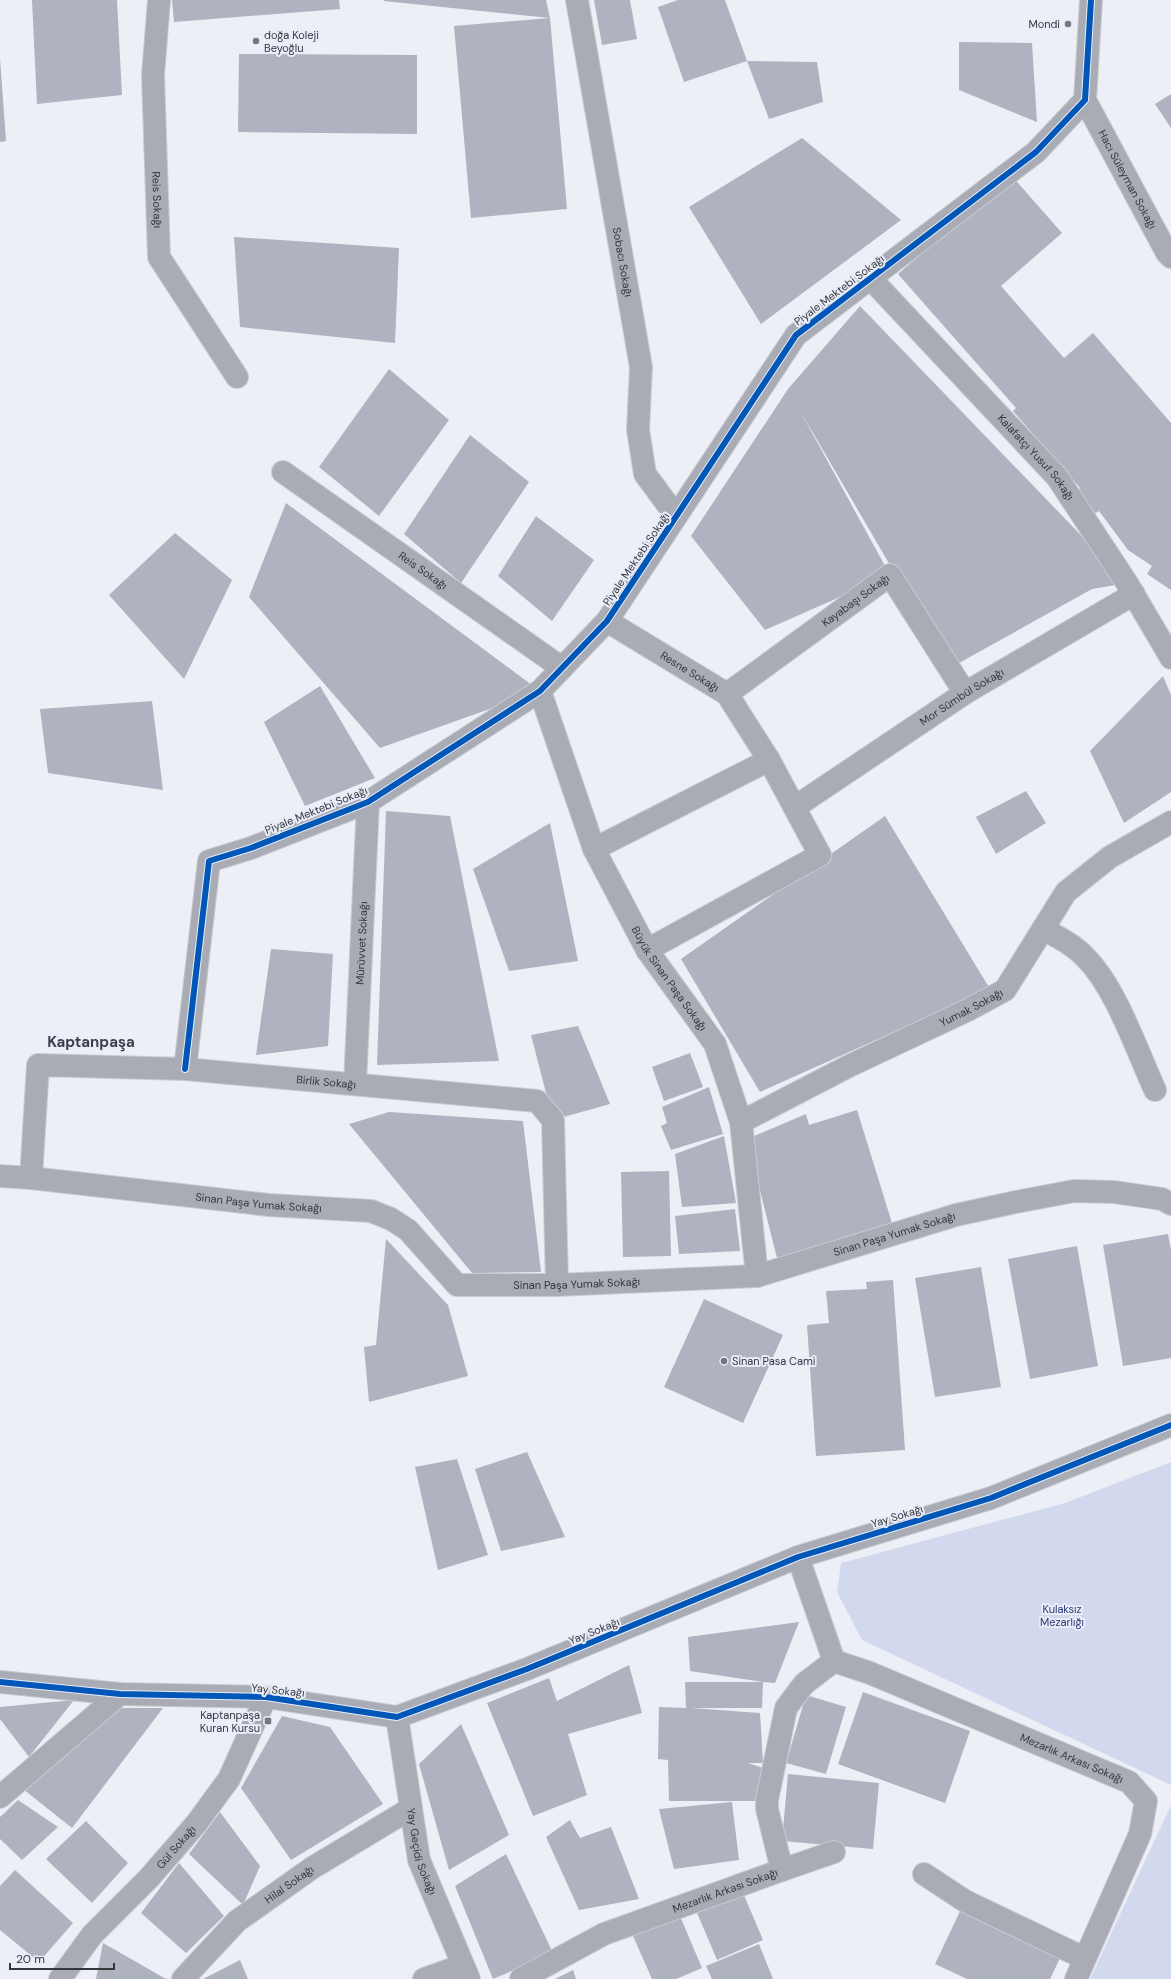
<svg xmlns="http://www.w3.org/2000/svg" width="1171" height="1979" viewBox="0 0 1171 1979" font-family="'DM Sans',sans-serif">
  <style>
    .green { fill: #d2d9ee }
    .building { fill: #afb2bf }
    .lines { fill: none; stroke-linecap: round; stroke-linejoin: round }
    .minor-casing { stroke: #c9cbd0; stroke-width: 24 }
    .minor { stroke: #a9acb4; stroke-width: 22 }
    .cycleway-casing { stroke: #e9edfa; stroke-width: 8 }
    .cycleway { stroke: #0057b8; stroke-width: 6 }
    .poi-dot { fill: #75777c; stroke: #e9edfa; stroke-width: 1.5 }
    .labels { text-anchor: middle; stroke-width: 4; stroke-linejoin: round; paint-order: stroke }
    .poi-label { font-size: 11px; fill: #35373b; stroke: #e9edfa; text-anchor: end }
    .street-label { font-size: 11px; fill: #35373b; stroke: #e9edfa }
    .park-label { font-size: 11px; fill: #2c3a79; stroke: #e9edfa }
    .district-label { font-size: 15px; font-weight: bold; fill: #3c3f49; stroke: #e9edfa }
  </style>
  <rect width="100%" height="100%" fill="#edeff6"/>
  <!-- green -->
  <path class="green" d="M 1171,1462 L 1171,1785 L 862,1640 L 837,1592 L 841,1563 L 1065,1503 Z
    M 1171,1805 L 1171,1979 L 1090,1979 Z"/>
  <!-- building -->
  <path class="building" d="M 32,0 L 117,0 L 122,95 L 37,104 Z
    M 172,0 L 339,0 L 340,9 L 174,22 Z
    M 384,0 L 546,0 L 550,18 L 384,1 Z
    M 594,0 L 630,0 L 637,39 L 602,45 Z
    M 678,0 L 725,0 L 747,61 L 684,82 L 658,7 Z
    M 550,18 L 567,209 L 471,218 L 454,26 Z
    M 959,42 L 1032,43 L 1037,122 L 959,90 Z
    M 239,54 L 417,55 L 417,134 L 238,132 Z
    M 0,58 L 6,141 L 0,142 Z
    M 747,61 L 817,62 L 823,102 L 769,119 Z
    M 1171,94 L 1171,128 L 1155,104 Z
    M 802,138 L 901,220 L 761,324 L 689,207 Z
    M 1011,175 L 1062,233 L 1001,286 L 1064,358 L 1093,333 L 1171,423 L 1171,590 L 1147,574 L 1152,566 L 1128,550 L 1099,511 L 1094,514 L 1076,493 L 1080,488 L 1013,411 L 1016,408 L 898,274 Z
    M 234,237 L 399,248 L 395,343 L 240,327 Z
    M 860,306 L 1127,583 L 1092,589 L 950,668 L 799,409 L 890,575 L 765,630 L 691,536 L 788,389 Z
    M 389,369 L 449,420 L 379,516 L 319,467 Z
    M 470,435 L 529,482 L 461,583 L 404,534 Z
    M 286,503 L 540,691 L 380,748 L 249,597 Z
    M 536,516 L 594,560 L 552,621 L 498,576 Z
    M 175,533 L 232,580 L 184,679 L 109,595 Z
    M 1163,676 L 1171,695 L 1171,792 L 1124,823 L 1090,751 Z
    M 320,686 L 375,778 L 305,806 L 264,722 Z
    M 152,701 L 163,790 L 48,773 L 40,709 Z
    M 1026,791 L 1046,823 L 996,854 L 976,817 Z
    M 386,811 L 450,816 L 499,1061 L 377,1065 Z
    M 885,816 L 990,989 L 760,1092 L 681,959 Z
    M 550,823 L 578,961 L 509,971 L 473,869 Z
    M 271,949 L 333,954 L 328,1046 L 256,1055 Z
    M 578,1026 L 610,1104 L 553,1120 L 531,1035 Z
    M 690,1053 L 703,1087 L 664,1101 L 652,1067 Z
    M 709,1087 L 723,1134 L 671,1150 L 661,1126 L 667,1123 L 662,1107 Z
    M 857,1110 L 892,1223 L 777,1258 L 747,1139 L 806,1114 L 809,1125 Z
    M 389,1112 L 523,1121 L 541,1272 L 472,1273 L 349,1124 Z
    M 724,1136 L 736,1203 L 682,1207 L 675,1154 Z
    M 669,1171 L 671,1256 L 623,1257 L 621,1172 Z
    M 735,1209 L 740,1251 L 679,1254 L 675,1216 Z
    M 1168,1234 L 1171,1250 L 1171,1358 L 1123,1366 L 1103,1245 Z
    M 386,1239 L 448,1305 L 468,1376 L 369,1402 L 364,1347 L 376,1345 Z
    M 1077,1246 L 1098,1366 L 1030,1379 L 1008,1259 Z
    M 981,1267 L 1001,1387 L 935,1397 L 915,1278 Z
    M 893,1280 L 905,1450 L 816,1456 L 807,1325 L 829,1323 L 826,1291 L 867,1289 L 866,1282 Z
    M 704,1299 L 783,1335 L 743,1423 L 664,1387 Z
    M 527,1452 L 565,1537 L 501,1551 L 475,1469 Z
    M 457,1459 L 488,1555 L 438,1570 L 415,1467 Z
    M 799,1622 L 775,1683 L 763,1682 L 762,1708 L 691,1708 L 760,1713 L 763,1763 L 748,1763 L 763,1768 L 764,1801 L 669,1801 L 668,1760 L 658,1759 L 659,1707 L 686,1708 L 685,1682 L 763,1682 L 690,1671 L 688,1637 Z
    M 629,1665 L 642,1713 L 568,1734 L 587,1795 L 533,1816 L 487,1703 L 549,1678 L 557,1701 Z
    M 863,1692 L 970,1731 L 945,1803 L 838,1764 Z
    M 806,1695 L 846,1707 L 826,1774 L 786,1763 Z
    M 74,1700 L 29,1757 L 0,1719 L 0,1707 Z
    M 117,1708 L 163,1708 L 72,1828 L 23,1789 Z
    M 282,1716 L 330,1727 L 383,1804 L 291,1860 L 241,1788 Z
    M 461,1724 L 509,1835 L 449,1870 L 419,1764 Z
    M 788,1774 L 879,1783 L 873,1849 L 782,1841 Z
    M 18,1800 L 58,1827 L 22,1860 L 0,1839 L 0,1817 Z
    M 732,1802 L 739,1860 L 674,1869 L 659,1809 Z
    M 220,1812 L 260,1866 L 243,1905 L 189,1854 Z
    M 570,1820 L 580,1838 L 611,1827 L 639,1899 L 579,1910 L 546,1837 Z
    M 86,1821 L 128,1863 L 92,1903 L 46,1859 Z
    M 506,1854 L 553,1953 L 493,1979 L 455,1886 Z
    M 179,1863 L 224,1916 L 186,1953 L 141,1913 Z
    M 15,1870 L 73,1923 L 39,1962 L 0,1930 L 0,1886 Z
    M 741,1888 L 763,1940 L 717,1960 L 695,1908 Z
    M 963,1905 L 1063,1952 L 1050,1979 L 967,1979 L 935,1964 Z
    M 680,1916 L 702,1968 L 676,1979 L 652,1979 L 633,1936 Z
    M 103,1943 L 166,1979 L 96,1979 Z
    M 759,1944 L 773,1979 L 712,1979 L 706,1966 Z
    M 240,1960 L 248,1979 L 203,1979 Z
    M 573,1970 L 576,1979 L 555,1979 Z"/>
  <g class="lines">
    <defs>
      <g id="minor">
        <path id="s1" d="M 159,0 L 153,75 L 159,257 L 237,377"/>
        <path id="s2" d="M 577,0 L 641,367 L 638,430 L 645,474 L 676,516"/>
        <path id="s3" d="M 1085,100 L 1167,253 L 1171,257"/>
        <path id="s4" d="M 871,279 L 1057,477 L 1127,583 L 1171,658"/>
        <path id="s5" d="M 283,472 L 562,668"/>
        <path id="s6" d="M 607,621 L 727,694 L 769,760"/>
        <path id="s7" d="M 540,691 L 594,849 L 647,950 L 715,1044 L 741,1122 L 757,1276"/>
        <path id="s8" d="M 727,694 L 890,575 L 965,693"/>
        <path id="s9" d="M 795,807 L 965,693 L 1134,594"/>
        <path d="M 594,849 L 769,760 L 820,855 L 647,950"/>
        <path d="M 1043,929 C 1058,937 1074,945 1086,958 C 1116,988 1137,1051 1155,1090"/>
        <path d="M 185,1069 L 209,861 L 251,848 L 368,802 L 540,691 L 607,621 L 796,335 L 1036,152 L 1085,100 L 1091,0"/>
        <path id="s10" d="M 355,1084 L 368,802"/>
        <path id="s11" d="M 741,1122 L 849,1066 L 968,1010 L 1005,990 L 1066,892 L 1110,857 L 1171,822"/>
        <path id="s12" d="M 0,1176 L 31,1178 L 269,1205 L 371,1211 L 391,1219 L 408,1230 L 457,1285 L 557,1285 L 757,1276 L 956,1215 L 1016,1202 L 1074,1191 L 1114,1192 L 1162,1199 L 1171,1204"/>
        <path id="s13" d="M 31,1178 L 38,1065 L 185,1069 L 537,1101 L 553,1120 L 557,1285"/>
        <path id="s14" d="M 798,1557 L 834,1661 L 870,1673 L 1129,1782 L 1146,1801 L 1140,1834 L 1076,1979"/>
        <path d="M 0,1682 L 120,1694 L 266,1697 L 397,1717 L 527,1669 L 798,1557 L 991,1498 L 1171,1425"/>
        <path id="s15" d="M 397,1717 L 419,1860 L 469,1979"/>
        <path d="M 0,1797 L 120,1694"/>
        <path d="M 782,1870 L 834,1852"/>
        <path d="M 924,1874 L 965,1901 L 1084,1958"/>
        <path id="s16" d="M 60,1979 L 92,1935 L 149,1878 L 196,1824 L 229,1779 L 266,1697"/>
        <path id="s17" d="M 183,1979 L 237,1921 L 312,1868 L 410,1809"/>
        <path d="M 424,1979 L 463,1965"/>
        <path id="s18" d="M 521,1979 L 604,1934 L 782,1870 L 767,1809 L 767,1800 L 786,1708 L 804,1684 L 834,1661"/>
      </g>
    </defs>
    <!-- minor casing -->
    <use href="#minor" class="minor-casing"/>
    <!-- minor -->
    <use href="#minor" class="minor"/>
    <defs>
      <path id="cycleway" d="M 185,1069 L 209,861 L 251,848 L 368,802 L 540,691 L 607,621 L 796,335 L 1036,152 L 1085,100 L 1091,0
        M 0,1682 L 120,1694 L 266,1697 L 397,1717 L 527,1669 L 798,1557 L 991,1498 L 1171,1425"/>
    </defs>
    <!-- cycleway casing -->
    <use href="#cycleway" class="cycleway-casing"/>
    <!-- cycleway -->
    <use href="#cycleway" class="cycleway"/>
  </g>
  <!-- markers -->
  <g class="poi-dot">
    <circle cx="1068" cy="24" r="4"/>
    <circle cx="256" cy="41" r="4"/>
    <circle cx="724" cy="1361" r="4"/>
    <rect x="264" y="1717" width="8" height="8" rx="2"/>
  </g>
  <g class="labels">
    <!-- poi labels -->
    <g class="poi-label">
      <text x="1060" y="28">Mondi</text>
      <text x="264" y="39" text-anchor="start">doğa Koleji<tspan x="264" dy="13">Beyoğlu</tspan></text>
      <text x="732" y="1365" text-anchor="start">Sinan Pasa Cami</text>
      <text x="260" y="1719">Kaptanpaşa<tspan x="260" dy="13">Kuran Kursu</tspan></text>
    </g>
    <!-- street labels -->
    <g class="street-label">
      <text dy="4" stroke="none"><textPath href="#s3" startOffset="90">Hacı Süleyman Sokağı</textPath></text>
      <text dy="4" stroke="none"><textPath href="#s1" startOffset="200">Reis Sokağı</textPath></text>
      <text dy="4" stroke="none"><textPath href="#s2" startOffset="266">Sobacı Sokağı</textPath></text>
      <text transform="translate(839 290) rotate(-37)" y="4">Piyale Mektebi Sokağı</text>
      <text dy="4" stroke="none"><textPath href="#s4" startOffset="243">Kalafatçı Yusuf Sokağı</textPath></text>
      <text transform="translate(636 559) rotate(-56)" y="4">Piyale Mektebi Sokağı</text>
      <text dy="4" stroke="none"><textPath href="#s5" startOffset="171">Reis Sokağı</textPath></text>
      <text dy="4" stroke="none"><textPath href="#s8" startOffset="159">Kayabaşı Sokağı</textPath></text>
      <text dy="4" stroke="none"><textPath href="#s6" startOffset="97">Resne Sokağı</textPath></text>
      <text dy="4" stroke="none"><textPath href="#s9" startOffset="200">Mor Sümbül Sokağı</textPath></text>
      <text transform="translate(316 810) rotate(-22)" y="4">Piyale Mektebi Sokağı</text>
      <text dy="4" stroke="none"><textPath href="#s10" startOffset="141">Mürüvvet Sokağı</textPath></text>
      <text dy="4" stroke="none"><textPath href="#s7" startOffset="317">Büyük Sinan Paşa Sokağı</textPath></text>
      <text dy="4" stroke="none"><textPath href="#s11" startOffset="257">Yumak Sokağı</textPath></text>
      <text dy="4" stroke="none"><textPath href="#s13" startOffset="402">Birlik Sokağı</textPath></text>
      <text dy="4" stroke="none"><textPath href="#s12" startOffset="260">Sinan Paşa Yumak Sokağı</textPath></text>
      <text dy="4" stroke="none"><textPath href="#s12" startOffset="932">Sinan Paşa Yumak Sokağı</textPath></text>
      <text dy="4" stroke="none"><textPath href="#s12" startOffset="608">Sinan Paşa Yumak Sokağı</textPath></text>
      <text transform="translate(897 1516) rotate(-17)" y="4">Yay Sokağı</text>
      <text transform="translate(594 1631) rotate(-22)" y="4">Yay Sokağı</text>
      <text transform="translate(278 1690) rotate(6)" y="4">Yay Sokağı</text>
      <text dy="4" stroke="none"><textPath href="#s14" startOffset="367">Mezarlık Arkası Sokağı</textPath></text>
      <text dy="4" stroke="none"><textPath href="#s16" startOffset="176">Gül Sokağı</textPath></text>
      <text dy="4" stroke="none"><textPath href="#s15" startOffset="137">Yay Geçidi Sokağı</textPath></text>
      <text dy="4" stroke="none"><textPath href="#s17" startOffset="143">Hilal Sokağı</textPath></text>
      <text dy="4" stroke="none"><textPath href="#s18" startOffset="223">Mezarlık Arkası Sokağı</textPath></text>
    </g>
    <!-- park labels -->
    <g class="park-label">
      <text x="1062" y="1613">Kulaksız<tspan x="1062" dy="13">Mezarlığı</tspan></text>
    </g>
    <!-- district labels -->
    <g class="district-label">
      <text x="91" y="1047">Kaptanpaşa</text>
    </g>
  </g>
  <!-- scale -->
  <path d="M10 1963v6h104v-6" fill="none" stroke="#35373b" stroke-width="2"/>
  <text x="16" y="1963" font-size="12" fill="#35373b" stroke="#e9edfa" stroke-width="3" paint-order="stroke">20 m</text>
</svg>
